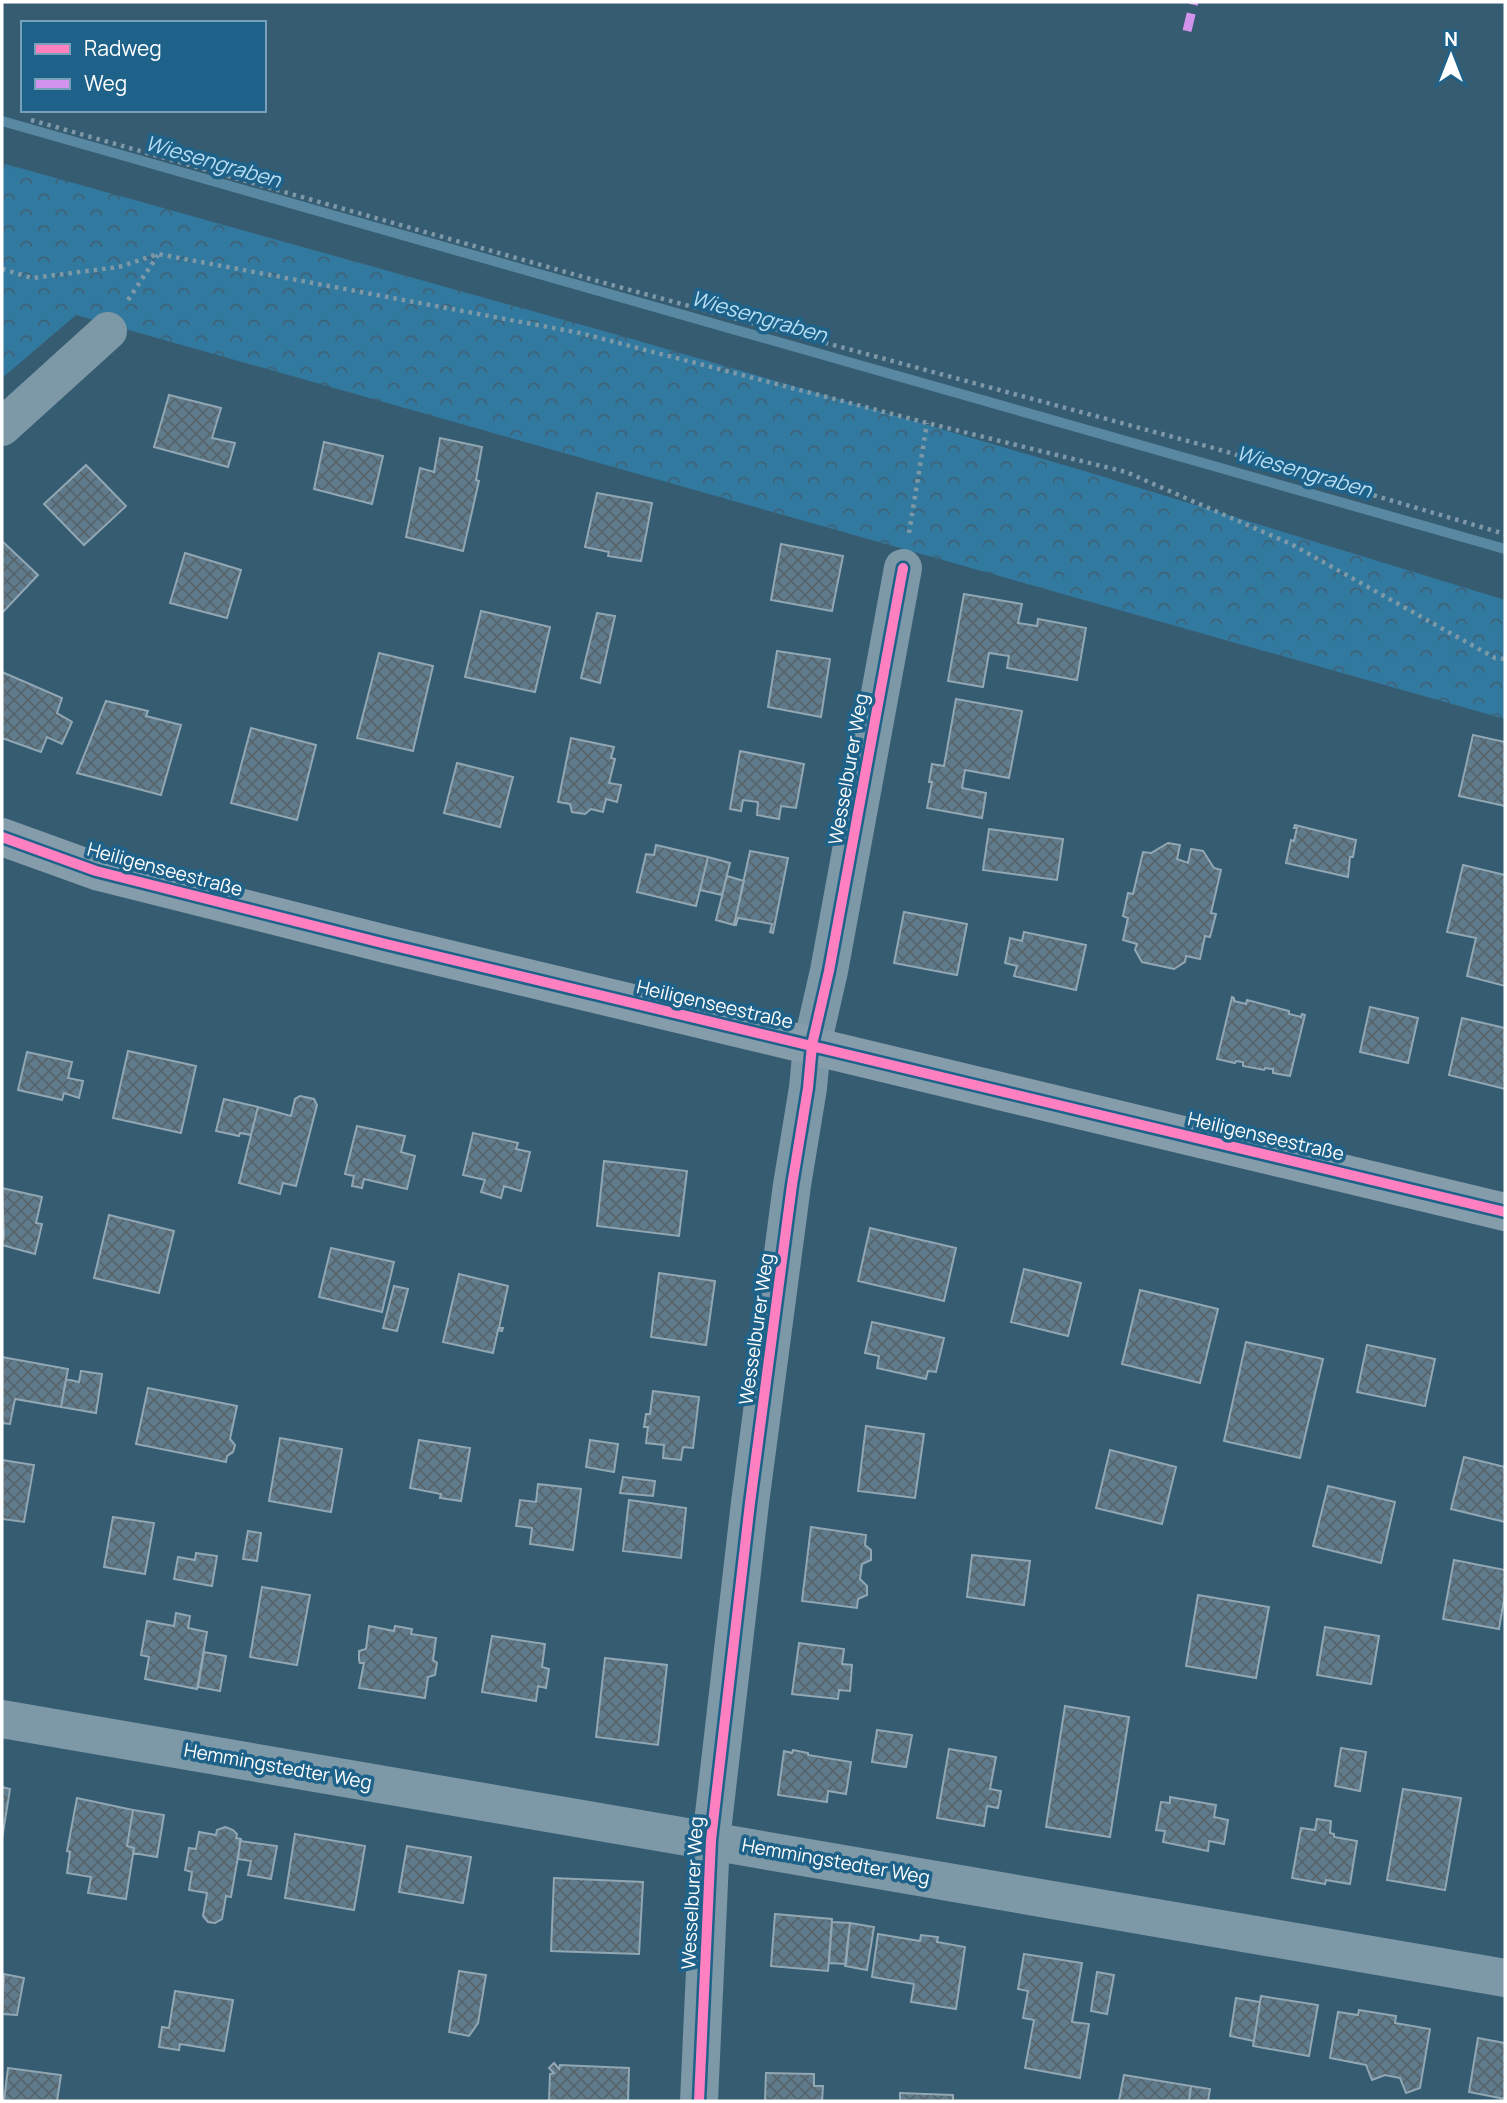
<svg xmlns="http://www.w3.org/2000/svg" width="1507" height="2103" viewBox="0 0 1507 2103" font-family="Manrope,sans-serif">
  <style>
    .forest { fill: url(#forest-crowns) }
    .lines { fill: none; stroke-linecap: round; stroke-linejoin: round }
    .stream { stroke: #5988a2; stroke-width: 10 }
    .building { fill: url(#building-cross-hatch); stroke: #91a7b4; stroke-width: 2 }
    .path { stroke: #7d98a6; stroke-width: 4.5; stroke-dasharray: 3.5 5; stroke-linecap: butt }
    .street { stroke: #7d98a6; stroke-width: 38 }
    .secondary { stroke: #859dab; stroke-width: 38 }
    .quiet { stroke: #d193ec; stroke-width: 9; stroke-dasharray: 18 9; stroke-linecap: butt }
    .cycleway-casing { stroke: #1e628a; stroke-width: 15 }
    .cycleway { stroke: #ff80c0; stroke-width: 10 }
    .labels { text-anchor: middle; stroke-width: 7; stroke-linejoin: round; paint-order: stroke }
    .street-label { font-size: 19px; fill: #fff; stroke: #1e628a }
    .water-label { font-size: 21px; font-style: italic; fill: #b5ddf3; stroke: #1e628a }
  </style>
  <defs>
    <pattern id="forest-crowns" width="20" height="18" patternUnits="userSpaceOnUse" patternTransform="scale(1.75)"><rect width="20" height="18" fill="#3279a0"/><path d="M2 6a3 3 0 1 1 6 0M12 15a3 3 0 1 1 6 0" fill="none" stroke="#3f6276"/></pattern>
    <pattern id="building-cross-hatch" width="8" height="8" patternUnits="userSpaceOnUse" patternTransform="scale(1.75)"><rect width="8" height="8" fill="#5f7b8c"/><path d="M0 0l8 8M0 8l8-8" fill="none" stroke="#56646c"/></pattern>
  </defs>
  <rect width="100%" height="100%" fill="#365c72"/>
  <!-- forest -->
  <path class="forest" d="M 2,163 L 632,339 L 1081,470 L 1505,600 L 1505,719 L 76,315 L 2,378 Z"/>
  <g class="lines">
    <!-- stream -->
    <path class="stream" d="M 2,121 L 1505,549"/>
  </g>
  <!-- building -->
  <path class="building" d="M 169,395 L 221,408 L 212,438 L 235,443 L 228,467 L 154,447 Z
    M 440,438 L 482,447 L 476,480 L 479,481 L 463,551 L 406,537 L 420,468 L 434,472 Z
    M 324,442 L 383,456 L 372,504 L 314,489 Z
    M 86,465 L 126,506 L 84,545 L 44,504 Z
    M 597,493 L 652,503 L 641,561 L 608,556 L 609,552 L 585,547 Z
    M 2,541 L 38,575 L 2,613 Z
    M 781,544 L 843,556 L 832,611 L 771,600 Z
    M 185,553 L 241,570 L 227,618 L 170,603 Z
    M 964,594 L 1022,604 L 1018,623 L 1037,626 L 1038,619 L 1086,628 L 1077,680 L 1007,668 L 1009,656 L 989,653 L 983,687 L 948,681 Z
    M 481,611 L 550,627 L 535,692 L 465,677 Z
    M 597,613 L 615,616 L 600,683 L 581,678 Z
    M 777,651 L 830,659 L 821,717 L 768,707 Z
    M 379,653 L 433,666 L 413,751 L 357,738 Z
    M 2,672 L 62,698 L 57,713 L 72,722 L 62,744 L 47,737 L 41,752 L 2,738 Z
    M 956,699 L 1022,711 L 1009,778 L 965,770 L 962,788 L 986,793 L 982,818 L 927,808 L 932,782 L 929,782 L 932,764 L 944,766 Z
    M 106,701 L 148,711 L 146,716 L 181,725 L 161,795 L 77,773 Z
    M 251,728 L 316,745 L 297,820 L 231,803 Z
    M 1473,735 L 1505,742 L 1505,806 L 1459,796 Z
    M 571,738 L 614,747 L 611,758 L 615,759 L 609,783 L 621,785 L 617,802 L 606,799 L 603,812 L 591,809 L 585,814 L 572,812 L 570,804 L 558,802 Z
    M 740,751 L 804,764 L 796,808 L 781,806 L 779,819 L 757,815 L 758,802 L 743,800 L 741,811 L 730,809 Z
    M 457,763 L 513,777 L 500,827 L 444,813 Z
    M 1295,825 L 1356,840 L 1353,857 L 1350,857 L 1348,877 L 1286,863 L 1291,840 L 1294,841 L 1297,828 L 1294,828 Z
    M 989,829 L 1063,839 L 1057,880 L 983,870 Z
    M 1168,843 L 1180,845 L 1177,859 L 1188,863 L 1191,849 L 1203,851 L 1214,868 L 1221,870 L 1211,913 L 1216,914 L 1210,937 L 1205,936 L 1200,959 L 1186,956 L 1185,962 L 1174,969 L 1142,962 L 1135,950 L 1137,944 L 1123,940 L 1128,918 L 1123,916 L 1128,893 L 1133,894 L 1143,852 L 1151,853 Z
    M 656,845 L 708,857 L 696,906 L 637,892 L 646,854 L 654,855 Z
    M 750,851 L 788,858 L 773,933 L 770,932 L 772,924 L 738,918 L 736,925 L 734,925 Z
    M 708,857 L 730,863 L 722,895 L 700,890 Z
    M 1463,865 L 1505,875 L 1505,986 L 1467,976 L 1476,938 L 1447,932 Z
    M 727,876 L 744,881 L 734,925 L 716,920 Z
    M 904,912 L 967,924 L 957,975 L 894,963 Z
    M 1024,932 L 1086,945 L 1076,990 L 1014,976 L 1017,966 L 1005,963 L 1010,938 L 1022,941 Z
    M 1232,997 L 1234,998 L 1234,1001 L 1246,1004 L 1247,1000 L 1289,1011 L 1289,1014 L 1301,1017 L 1302,1014 L 1305,1015 L 1290,1076 L 1273,1073 L 1273,1069 L 1265,1068 L 1264,1070 L 1243,1066 L 1243,1062 L 1236,1061 L 1235,1063 L 1217,1059 Z
    M 1370,1007 L 1418,1018 L 1408,1063 L 1360,1052 Z
    M 1462,1018 L 1505,1028 L 1505,1089 L 1449,1075 Z
    M 128,1051 L 196,1066 L 181,1133 L 113,1118 Z
    M 27,1052 L 72,1062 L 68,1078 L 83,1081 L 79,1098 L 64,1093 L 62,1100 L 18,1090 Z
    M 300,1096 L 314,1099 L 317,1105 L 296,1186 L 283,1183 L 280,1194 L 239,1183 L 258,1107 L 291,1116 L 295,1099 Z
    M 224,1099 L 258,1107 L 251,1135 L 240,1133 L 239,1136 L 216,1131 Z
    M 357,1126 L 405,1136 L 401,1152 L 415,1156 L 407,1189 L 364,1179 L 362,1188 L 352,1186 L 354,1176 L 345,1174 Z
    M 473,1133 L 518,1143 L 516,1149 L 530,1152 L 521,1191 L 504,1186 L 501,1198 L 481,1192 L 485,1180 L 463,1175 Z
    M 604,1161 L 687,1171 L 679,1236 L 597,1226 Z
    M 2,1188 L 42,1197 L 36,1223 L 42,1224 L 35,1254 L 2,1245 L 4,1237 Z
    M 109,1215 L 174,1231 L 159,1293 L 94,1278 Z
    M 870,1228 L 956,1248 L 944,1301 L 858,1281 Z
    M 331,1248 L 394,1262 L 382,1312 L 319,1297 Z
    M 1024,1269 L 1081,1283 L 1068,1336 L 1011,1322 Z
    M 659,1273 L 715,1281 L 706,1345 L 651,1337 Z
    M 459,1274 L 508,1286 L 499,1328 L 503,1328 L 502,1331 L 498,1330 L 493,1353 L 443,1342 Z
    M 394,1286 L 408,1289 L 397,1331 L 383,1328 Z
    M 1140,1290 L 1218,1309 L 1200,1383 L 1122,1364 Z
    M 872,1322 L 944,1338 L 936,1372 L 928,1371 L 926,1379 L 877,1368 L 879,1356 L 865,1353 Z
    M 1246,1342 L 1323,1359 L 1300,1458 L 1224,1441 Z
    M 1367,1345 L 1435,1359 L 1425,1406 L 1357,1392 Z
    M 2,1357 L 68,1369 L 61,1407 L 15,1399 L 10,1424 L 2,1423 Z
    M 81,1371 L 102,1374 L 96,1413 L 61,1407 L 66,1379 L 79,1382 Z
    M 148,1388 L 237,1406 L 230,1439 L 235,1445 L 233,1452 L 227,1456 L 226,1462 L 136,1444 Z
    M 653,1391 L 699,1397 L 693,1448 L 683,1447 L 681,1460 L 663,1458 L 664,1445 L 646,1443 L 648,1427 L 644,1427 L 646,1414 L 650,1414 Z
    M 866,1426 L 924,1434 L 915,1498 L 858,1491 Z
    M 280,1438 L 342,1449 L 331,1512 L 269,1501 Z
    M 419,1440 L 470,1448 L 461,1501 L 440,1498 L 441,1494 L 410,1488 Z
    M 590,1440 L 618,1444 L 614,1472 L 586,1467 Z
    M 1110,1450 L 1176,1467 L 1162,1524 L 1096,1508 Z
    M 1464,1457 L 1505,1467 L 1505,1522 L 1451,1509 Z
    M 2,1460 L 34,1465 L 24,1522 L 2,1519 Z
    M 623,1477 L 655,1481 L 653,1496 L 620,1493 Z
    M 538,1484 L 581,1489 L 573,1550 L 530,1544 L 532,1528 L 516,1526 L 520,1500 L 536,1502 Z
    M 1328,1486 L 1395,1502 L 1381,1563 L 1313,1546 Z
    M 629,1500 L 686,1508 L 681,1558 L 623,1551 Z
    M 113,1517 L 154,1523 L 145,1574 L 104,1567 Z
    M 811,1527 L 866,1535 L 865,1545 L 871,1550 L 871,1560 L 862,1564 L 860,1579 L 867,1586 L 867,1595 L 858,1599 L 857,1608 L 802,1601 Z
    M 248,1531 L 261,1533 L 257,1561 L 243,1559 Z
    M 196,1553 L 217,1556 L 212,1586 L 174,1579 L 178,1557 L 195,1560 Z
    M 972,1555 L 1030,1561 L 1024,1605 L 967,1597 Z
    M 1454,1560 L 1505,1570 L 1505,1594 L 1499,1629 L 1443,1619 Z
    M 262,1587 L 310,1595 L 297,1665 L 250,1657 Z
    M 1198,1595 L 1269,1607 L 1256,1678 L 1186,1666 Z
    M 176,1613 L 190,1616 L 188,1628 L 207,1632 L 197,1689 L 145,1679 L 149,1657 L 141,1655 L 147,1621 L 174,1626 Z
    M 369,1626 L 394,1631 L 395,1626 L 412,1629 L 411,1634 L 436,1638 L 433,1660 L 437,1663 L 435,1675 L 428,1677 L 425,1698 L 359,1688 L 364,1663 L 360,1663 L 359,1660 L 359,1651 L 366,1649 Z
    M 1325,1627 L 1379,1636 L 1371,1684 L 1317,1675 Z
    M 492,1636 L 545,1644 L 542,1667 L 549,1669 L 546,1688 L 538,1686 L 536,1701 L 482,1692 Z
    M 799,1643 L 844,1649 L 842,1664 L 852,1665 L 850,1691 L 839,1690 L 838,1699 L 792,1694 Z
    M 204,1652 L 226,1656 L 220,1691 L 198,1687 Z
    M 605,1658 L 667,1665 L 658,1745 L 596,1737 Z
    M 1065,1706 L 1129,1717 L 1110,1837 L 1046,1827 Z
    M 877,1730 L 912,1735 L 906,1767 L 872,1762 Z
    M 1341,1748 L 1366,1752 L 1360,1791 L 1335,1786 Z
    M 949,1749 L 996,1757 L 990,1789 L 1001,1791 L 998,1808 L 987,1806 L 984,1826 L 937,1818 Z
    M 793,1750 L 808,1753 L 808,1755 L 851,1762 L 846,1794 L 828,1791 L 827,1802 L 778,1795 L 784,1751 L 792,1753 Z
    M 2,1787 L 10,1789 L 2,1839 Z
    M 1403,1789 L 1461,1798 L 1445,1890 L 1387,1880 Z
    M 1170,1797 L 1216,1805 L 1214,1817 L 1228,1820 L 1224,1844 L 1209,1841 L 1208,1851 L 1163,1842 L 1165,1831 L 1156,1830 L 1161,1802 L 1170,1803 Z
    M 77,1798 L 133,1810 L 127,1846 L 134,1848 L 126,1899 L 88,1893 L 91,1877 L 67,1873 L 70,1852 L 67,1851 Z
    M 133,1810 L 164,1815 L 157,1857 L 133,1853 L 134,1848 L 127,1846 Z
    M 1317,1819 L 1331,1821 L 1330,1833 L 1334,1834 L 1334,1837 L 1357,1841 L 1350,1884 L 1326,1880 L 1325,1884 L 1292,1878 L 1301,1828 L 1315,1830 Z
    M 225,1827 L 233,1830 L 237,1834 L 236,1838 L 241,1839 L 231,1897 L 226,1896 L 222,1919 L 215,1923 L 208,1922 L 203,1916 L 207,1893 L 189,1890 L 192,1872 L 185,1870 L 189,1848 L 196,1849 L 199,1832 L 216,1835 L 217,1830 Z
    M 295,1834 L 365,1846 L 354,1910 L 285,1898 Z
    M 240,1841 L 277,1846 L 271,1879 L 248,1875 L 251,1861 L 238,1859 Z
    M 407,1846 L 471,1857 L 463,1903 L 399,1892 Z
    M 554,1878 L 643,1882 L 639,1954 L 551,1951 Z
    M 775,1914 L 832,1919 L 828,1971 L 771,1966 Z
    M 832,1922 L 850,1923 L 846,1964 L 829,1963 Z
    M 850,1923 L 874,1927 L 867,1970 L 845,1966 Z
    M 878,1934 L 920,1941 L 921,1935 L 938,1937 L 937,1942 L 965,1947 L 956,2009 L 911,2002 L 914,1984 L 872,1977 Z
    M 1024,1954 L 1082,1963 L 1072,2022 L 1089,2024 L 1080,2078 L 1025,2068 L 1034,2020 L 1023,2018 L 1028,1991 L 1018,1989 Z
    M 459,1971 L 486,1975 L 478,2023 L 469,2036 L 449,2032 Z
    M 1097,1972 L 1114,1975 L 1107,2014 L 1091,2011 Z
    M 4,1974 L 24,1978 L 17,2015 L 2,2014 Z
    M 175,1991 L 233,2000 L 224,2051 L 180,2044 L 179,2050 L 159,2047 L 162,2027 L 169,2028 Z
    M 1261,1996 L 1318,2005 L 1309,2056 L 1253,2046 Z
    M 1236,1998 L 1260,2002 L 1254,2041 L 1230,2036 Z
    M 1359,2010 L 1396,2016 L 1395,2023 L 1430,2029 L 1420,2088 L 1406,2093 L 1400,2078 L 1385,2075 L 1372,2080 L 1366,2065 L 1330,2058 L 1338,2012 L 1358,2015 Z
    M 1478,2038 L 1505,2043 L 1505,2099 L 1469,2092 Z
    M 554,2063 L 559,2069 L 560,2065 L 629,2068 L 628,2101 L 549,2101 L 550,2074 L 554,2073 L 549,2068 Z
    M 8,2068 L 61,2075 L 57,2101 L 4,2101 Z
    M 766,2073 L 814,2074 L 814,2086 L 823,2086 L 822,2101 L 765,2101 Z
    M 1124,2075 L 1191,2086 L 1189,2101 L 1119,2101 Z
    M 1191,2086 L 1210,2089 L 1208,2101 L 1189,2101 Z
    M 900,2093 L 953,2095 L 953,2101 L 900,2101 Z"/>
  <g class="lines">
    <!-- path -->
    <path class="path" d="M 31,120 L 608,284 L 1210,447 L 1505,534
      M 2,269 L 32,278 L 119,267 L 158,254 L 580,333 L 927,423 L 1126,472 L 1291,544 L 1495,658 L 1505,659
      M 128,300 L 158,255
      M 909,533 L 927,423"/>
    <!-- street -->
    <path class="street" d="M 2,427 L 108,331
      M 2,1719 L 1505,1978
      M 699,2101 L 711,1840 L 750,1503 L 792,1185 L 808,1088 L 812,1045 L 829,971 L 903,568"/>
    <!-- secondary -->
    <path class="secondary" d="M 2,837 L 96,871 L 386,944 L 1505,1212"/>
    <!-- quiet -->
    <path class="quiet" d="M 1187,31 L 1194,2"/>
    <defs>
      <path id="cycleway" d="M 2,837 L 96,871 L 386,944 L 1505,1212
        M 699,2101 L 711,1840 L 750,1503 L 792,1185 L 808,1088 L 812,1045 L 829,971 L 903,568"/>
    </defs>
    <!-- cycleway casing -->
    <use href="#cycleway" class="cycleway-casing"/>
    <!-- cycleway -->
    <use href="#cycleway" class="cycleway"/>
  </g>
  <g class="labels">
    <!-- street labels -->
    <g class="street-label">
      <text transform="translate(848 769) rotate(-80)" y="7">Wesselburer Weg</text>
      <text transform="translate(165 869) rotate(15)" y="7">Heiligenseestraße</text>
      <text transform="translate(715 1004) rotate(13)" y="7">Heiligenseestraße</text>
      <text transform="translate(1266 1136) rotate(13)" y="7">Heiligenseestraße</text>
      <text transform="translate(756 1329) rotate(-82)" y="7">Wesselburer Weg</text>
      <text transform="translate(278 1766) rotate(10)" y="7">Hemmingstedter Weg</text>
      <text transform="translate(836 1861) rotate(10)" y="7">Hemmingstedter Weg</text>
      <text transform="translate(692 1893) rotate(-87)" y="7">Wesselburer Weg</text>
    </g>
    <!-- water labels -->
    <g class="water-label">
      <text transform="translate(213 162) rotate(16)" y="7">Wiesengraben</text>
      <text transform="translate(759 317) rotate(16)" y="7">Wiesengraben</text>
      <text transform="translate(1304 472) rotate(16)" y="7">Wiesengraben</text>
    </g>
  </g>
  <!-- border -->
  <rect width="1507" height="2103" fill="none" stroke="#ffffff" stroke-width="7"/>
  <!-- legend -->
  <rect x="21" y="21" width="245" height="91" fill="#1e628a" stroke="#78a1b9" stroke-width="2"/>
  <rect x="35" y="44" width="35" height="10" fill="#ff80c0" stroke="#78a1b9" stroke-width="2"/>
  <text x="84" y="56" font-size="21" fill="#ffffff">Radweg</text>
  <rect x="35" y="79" width="35" height="10" fill="#d193ec" stroke="#78a1b9" stroke-width="2"/>
  <text x="84" y="91" font-size="21" fill="#ffffff">Weg</text>
  <!-- north arrow -->
  <g transform="translate(1451 56)" stroke="#1e628a" stroke-width="5" paint-order="stroke">
  <path d="M0-5L12 26L0 18L-12 26Z" fill="#ffffff"/>
  <text y="-10" font-size="19" font-weight="bold" text-anchor="middle" fill="#ffffff">N</text>
  </g>
</svg>
